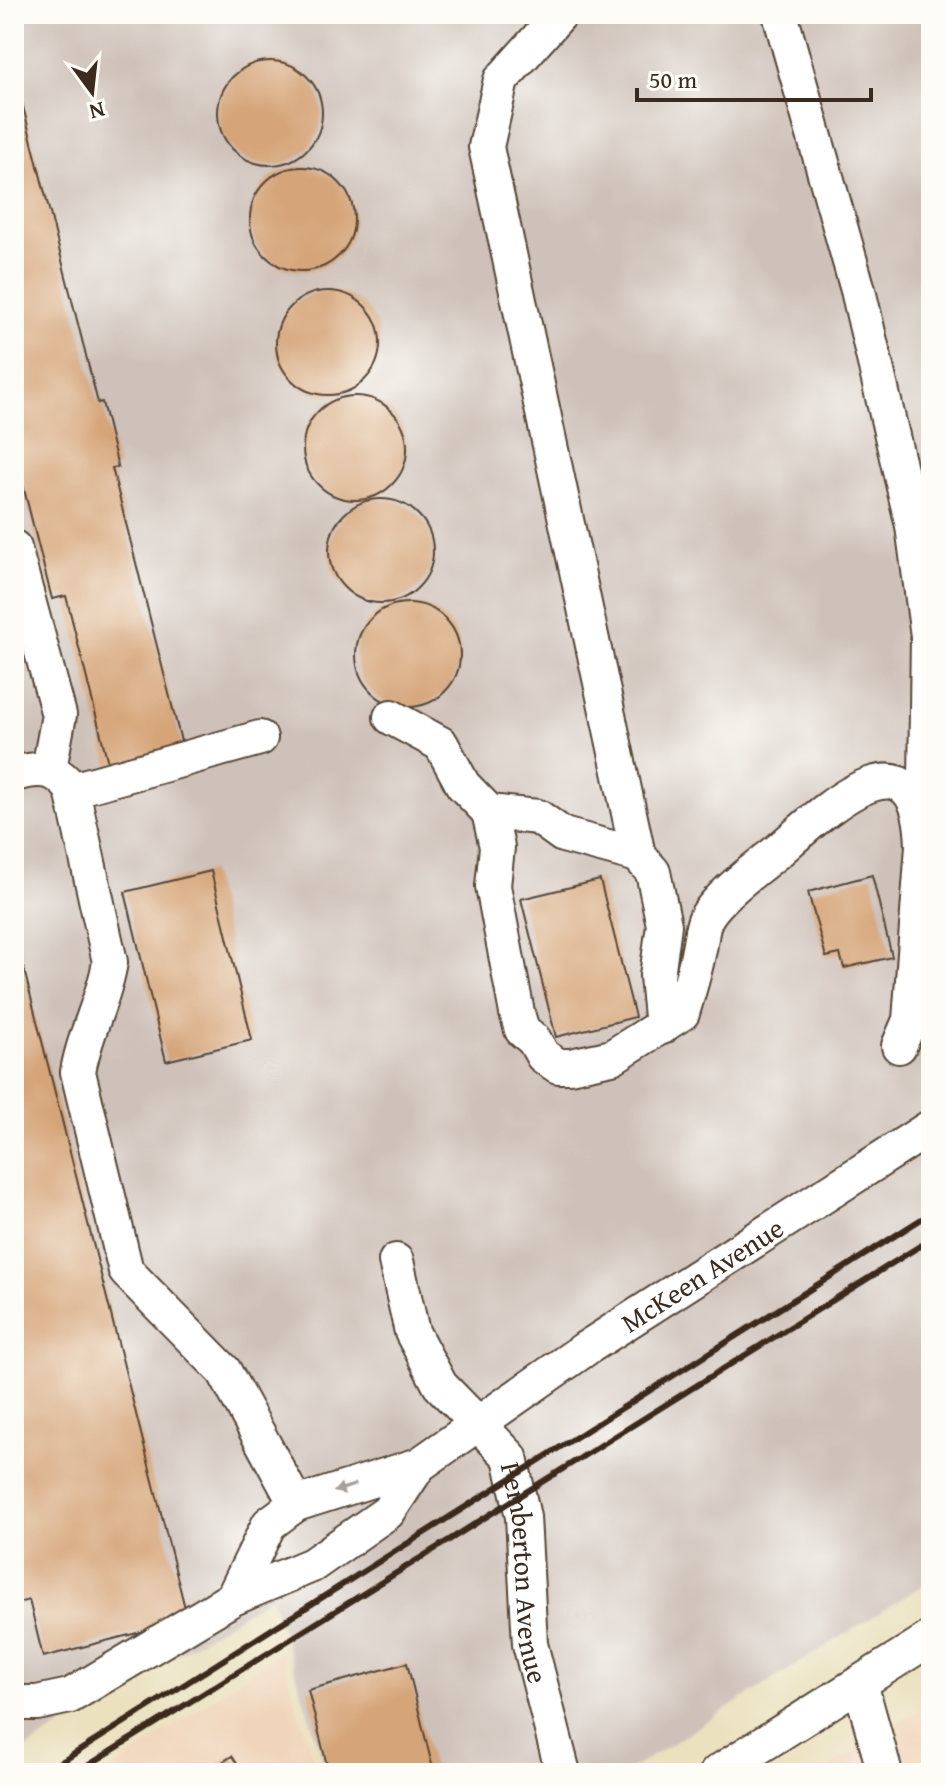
<svg xmlns="http://www.w3.org/2000/svg" width="945" height="1787" font-family="'Gentium Book Plus',serif">
  <rect width="100%" height="100%" fill="#fdfcf7"/>
  <filter id="ink" filterUnits="userSpaceOnUse"><feTurbulence type="fractalNoise" baseFrequency=".0125" numOctaves="2"/><feDisplacementMap in="SourceGraphic" scale="16" xChannelSelector="R" yChannelSelector="G"/><feConvolveMatrix kernelMatrix="1 2 1 2 8 2 1 2 1" color-interpolation-filters="sRGB"/></filter>
  <filter id="wash" filterUnits="userSpaceOnUse"><feTurbulence type="fractalNoise" baseFrequency=".006" numOctaves="4" result="noise"/><feDisplacementMap in="SourceGraphic" scale="32" xChannelSelector="R" yChannelSelector="G"/><feGaussianBlur stdDeviation="1.8" result="paint"/><feColorMatrix in="noise" values="0 0 0 0 0 0 0 0 0 0 0 0 0 0 0 0 0 1.4 0 .05"/><feComposite in="paint" operator="in"/></filter>
  <g filter="url(#wash)">
    <rect width="100%" height="100%" fill="#ebe1bf"/>
    <!-- built -->
    <g fill="#f0d5bc">
      <path d="M281,1651L317,1773H107Z"/>
      <path d="M931,1702V1773H822L827,1769Z"/>
    </g>
    <!-- industrial -->
    <path fill="#cec1b9" d="M14,14H931V1580L625,1773H327L271,1596L14,1756Z"/>
    <g id="blocks">
      <!-- building -->
      <g fill="#d5a478">
        <circle cx="270" cy="113" r="52"/>
        <path d="M14,71L98,403L102,402L118,467L112,468L183,749L109,767L66,596L52,599L14,450Z"/>
        <circle cx="302" cy="219" r="52"/>
        <circle cx="328" cy="343" r="52"/>
        <circle cx="355" cy="448" r="52"/>
        <circle cx="381" cy="551" r="52"/>
        <circle cx="408" cy="655" r="52"/>
        <path d="M211,871L252,1040L166,1061L125,892Z"/>
        <path d="M872,875L892,957L844,968L840,954L826,957L808,892Z"/>
        <path d="M600,880L635,1017L556,1037L521,899Z"/>
        <path d="M14,930L188,1620L43,1657L29,1600L14,1604Z"/>
        <path d="M407,1663L434,1773H329L308,1690Z"/>
        <path d="M232,1756L243,1773H206Z"/>
      </g>
    </g>
  </g>
  <g filter="url(#ink)">
    <use href="#blocks" fill-opacity="0" stroke="#554536" stroke-width="2"/>
    <g fill="none" stroke-linecap="round" stroke-linejoin="round">
      <!-- minor casing -->
      <g stroke="#554536" stroke-width="38">
        <g id="minor">
          <path d="M560,14L501,80L486,147L638,855"/>
          <path d="M780,14L858,290L913,526L928,636L926,782L914,799"/>
          <path d="M14,548L59,715L49,769"/>
          <path d="M391,717L441,744L463,785L489,812L538,817L563,835L638,855L653,872L664,925L657,976L662,1027"/>
          <path d="M14,774C40,767 57,767 72,790L110,962C104,1000 84,1034 78,1072L126,1271L224,1371L296,1504"/>
          <path d="M72,790L260,738"/>
          <path d="M489,812L497,847L493,886L517,1013L522,1030L534,1040L543,1056L558,1066H570L612,1057L682,1013C688,993 694,974 698,954C701,943 701,928 706,918C718,896 758,867 778,851C823,812 919,719 923,846L910,1020L899,1046"/>
          <path id="s1" d="M396,1261L412,1332L440,1385L510,1457L523,1517L530,1644L563,1773"/>
          <path id="s2" d="M233,1598L269,1524L296,1504L419,1465L585,1349L931,1127"/>
          <path d="M860,1683L885,1773"/>
          <path d="M14,1703H37L70,1696L233,1598L312,1565L388,1512L419,1465"/>
          <path d="M717,1773L931,1638"/>
        </g>
      </g>
      <!-- minor -->
      <use href="#minor" stroke="#fff" stroke-width="34"/>
      <!-- rail -->
      <g stroke="#3b2a1e" stroke-width="6">
        <path d="M44,1773L931,1213"/>
        <path d="M76,1773L931,1239"/>
      </g>
    </g>
    <!-- one-way arrows -->
    <defs><path id="oneway-solid" d="M-6-.8H1V-3.2L6.5 0L1 3.2V.8H-6Z" transform="scale(2)"/></defs>
    <use fill="#a79f9a" href="#oneway-solid" transform="translate(345 1488) rotate(162)"/>
  </g>
  <g text-anchor="middle" dominant-baseline="central" stroke-width="8" stroke-linejoin="round" paint-order="stroke">
    <!-- street labels -->
    <g font-size="28" fill="#3b2a1e" stroke="#fdfcf7">
      <text stroke="none"><textPath href="#s2" startOffset="586">McKeen Avenue</textPath></text>
      <text stroke="none"><textPath href="#s1" startOffset="350">Pemberton Avenue</textPath></text>
    </g>
  </g>
  <!-- margin -->
  <rect width="945" height="1787" fill="none" stroke="#fdfcf7" stroke-width="48"/>
  <!-- north arrow -->
  <g transform="translate(92 92) rotate(165)" stroke="#fdfcf7" stroke-width="6" paint-order="stroke">
  <path d="M0-6L14 30L0 20L-14 30Z" fill="#3b2a1e"/>
  <text y="-12" font-size="22" font-weight="bold" text-anchor="middle" fill="#3b2a1e">N</text>
  </g>
  <!-- scale -->
  <path d="M637 88v12h234v-12" fill="none" stroke="#3b2a1e" stroke-width="4"/>
  <text x="649" y="88" font-size="24" fill="#3b2a1e" stroke="#fdfcf7" stroke-width="6" paint-order="stroke">50 m</text>
</svg>
